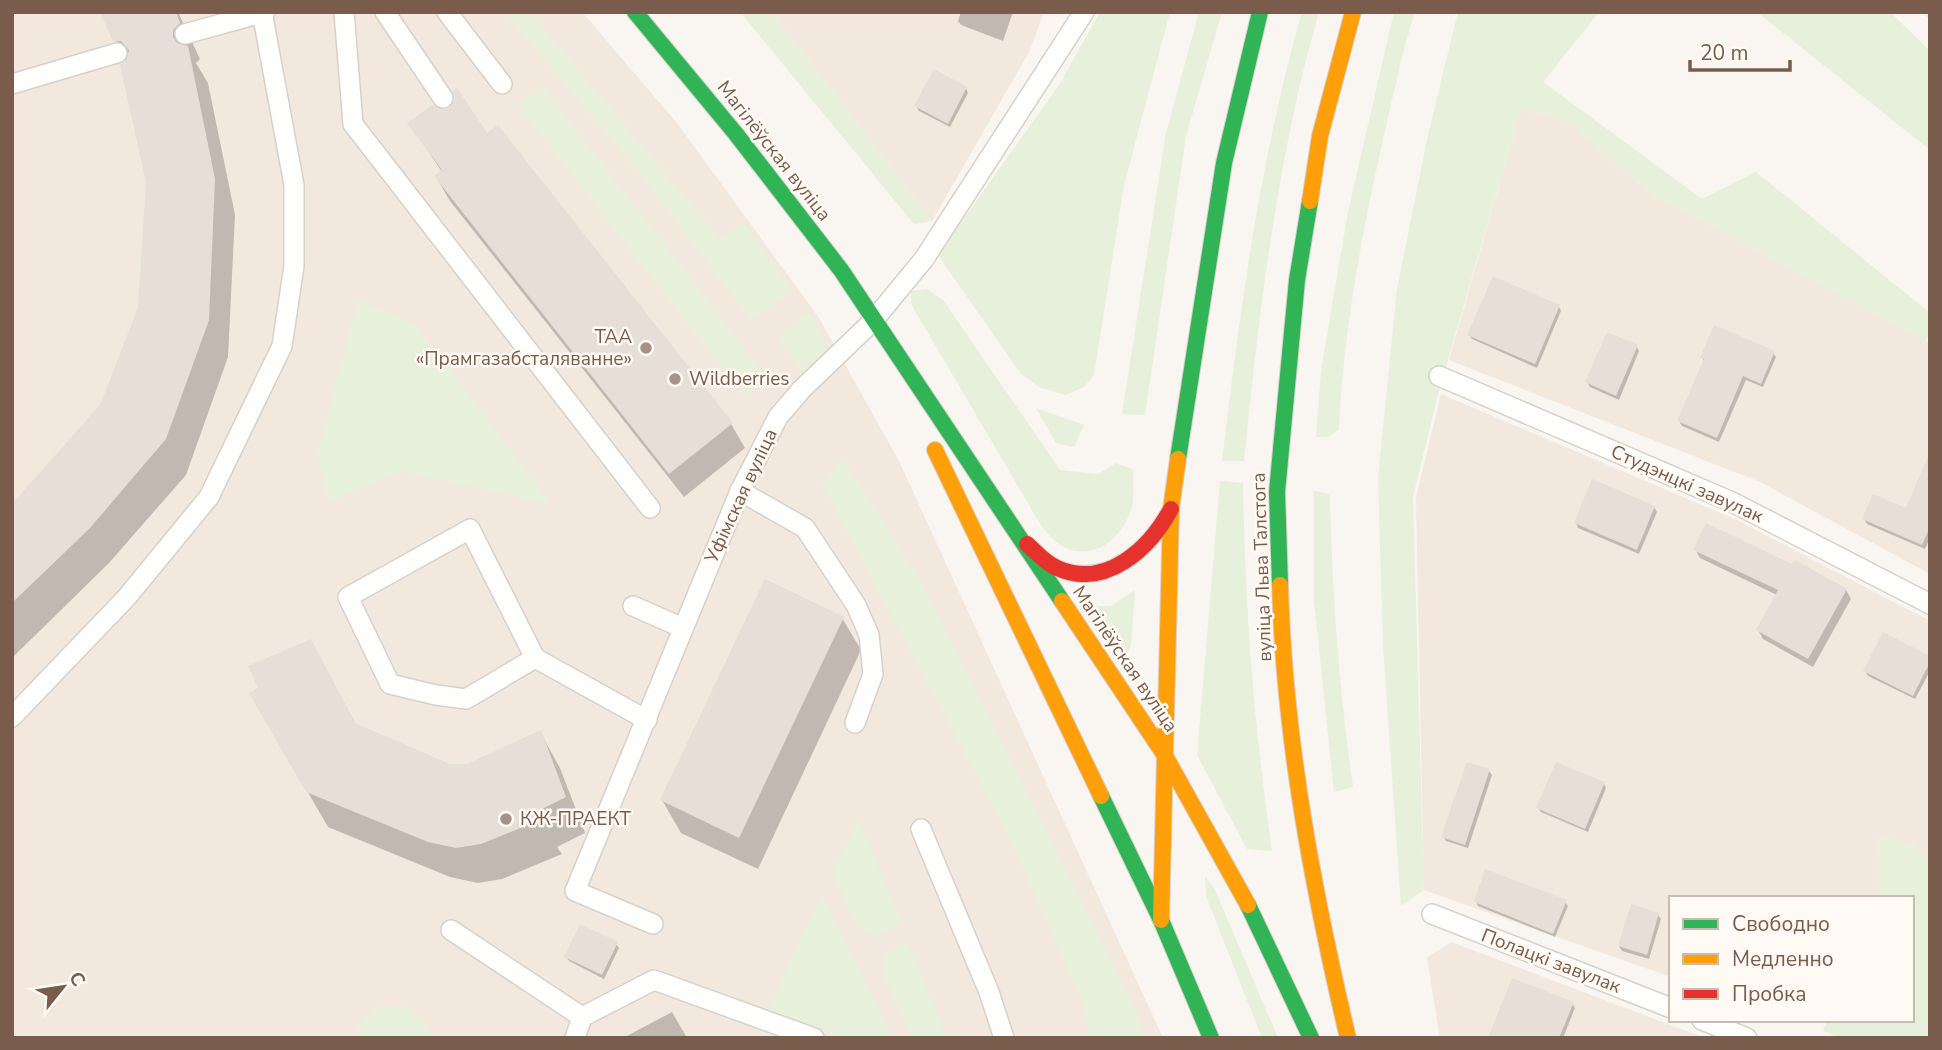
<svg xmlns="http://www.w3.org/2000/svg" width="1942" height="1050" font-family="'Nunito Sans',sans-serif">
  <rect width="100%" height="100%" fill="#f9f5f0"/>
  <!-- residential -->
  <g fill="#f2e8de">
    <path d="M12,12H582L677,123L819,318L899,461L1163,1038H12Z"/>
    <path d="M771,12H1044L1029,52L932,221Z"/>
    <path d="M1521,109L1567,121L1652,194L1930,343V574L1760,482L1449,360Z"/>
    <path d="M1441,394L1737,520L1930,621V863L1912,844L1881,877L1879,898H1671V977L1424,890L1416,498Z"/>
    <path d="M1451,942L1705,1038H1440L1427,958Z"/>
  </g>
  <!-- green -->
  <g fill="#e7f0db">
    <path d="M504,12H530L720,239L743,221L793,291L751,320L638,171Z"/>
    <path d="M740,12H771L932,221L914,224Z"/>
    <path d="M1100,12H1170L1124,185L1094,375L1084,387L1065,395L1039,387L1021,374L938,255L1059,85Z"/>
    <path d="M1199,12H1222L1186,136L1145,415L1122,414L1166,133Z"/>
    <path d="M1302,12H1319C1277,158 1259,311 1244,461H1222C1240,310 1260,158 1302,12Z"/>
    <path d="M1394,12H1415C1400,58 1391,106 1380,153C1360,243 1343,336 1339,429L1329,437H1316L1321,371L1348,212Z"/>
    <path d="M1458,12H1599L1543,82L1702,199L1756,172L1930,313V331L1925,341L1652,194L1567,121L1521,109L1438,394L1413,497L1424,890L1401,906L1383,646L1378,478L1397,289L1428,135Z"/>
    <path d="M1757,12H1890L1930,51V150Z"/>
    <path d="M543,87L767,378L744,397L519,106Z"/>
    <path d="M927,289L943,300L1060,470L1098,474L1116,463L1133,469C1133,480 1134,492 1133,502C1127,531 1103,558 1071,550C1057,546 1047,533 1039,522L911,304V291Z"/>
    <path d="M358,300L414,324L552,505L401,471L328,502L318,452Z"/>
    <path d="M808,311L829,350L804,374L777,338Z"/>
    <path d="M1036,408L1084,425L1074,447L1056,443Z"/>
    <path d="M843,459L921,582L1129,996L1146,1038H1089L1085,1006L1007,833L822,484Z"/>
    <path d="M1220,481L1243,483C1245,607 1254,728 1272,851L1247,849L1197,755Z"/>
    <path d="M1314,491L1330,494C1332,593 1339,689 1353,787L1334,792L1314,600Z"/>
    <path d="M1135,590L1131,645L1123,662L1088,606H1111Z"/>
    <path d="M859,819L901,922L875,938L857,926L832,873Z"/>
    <path d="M1878,836L1912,844L1930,863V1038H1838L1823,1030L1828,1020H1912V898H1879Z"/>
    <path d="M1205,876L1215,890L1278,1038H1262L1206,896Z"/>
    <path d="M822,894L893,1038H850L767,1011Z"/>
    <path d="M907,941L947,1038H913L884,977L883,955Z"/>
    <path d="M379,1007H409L431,1029V1038H357V1029Z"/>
  </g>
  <!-- shadow -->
  <g fill="#0003">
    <path d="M102,12H178L200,59L196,63L208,83L235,215L228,357L186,475L109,563L12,658V506L102,406L139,308L148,182L126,61Z"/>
    <path d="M961,12H1013L1003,41L961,25L958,21Z"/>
    <path d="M966,88L968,93L950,127L919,111L916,106Z"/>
    <path d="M410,124L731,424L745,448L684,497L450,201L436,177L442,172Z"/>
    <path d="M1559,307L1561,311L1537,368L1472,339L1469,335Z"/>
    <path d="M1637,347L1639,351L1619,400L1590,387L1587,382Z"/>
    <path d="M1773,353L1776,357L1763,387L1746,380L1719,442L1682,426L1679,421L1705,363L1702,357Z"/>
    <path d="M1930,457V538L1925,549L1867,524L1864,519L1907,510Z"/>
    <path d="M1654,507L1657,512L1639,554L1578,528L1576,523Z"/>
    <path d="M1695,549L1846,590L1851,599L1813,667L1763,639L1758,630L1777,595L1700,558Z"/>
    <path d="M842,618L861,650L758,869L681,833L662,800Z"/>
    <path d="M311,641L356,725L450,766L468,765L540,732L560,768L585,833L557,847L562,854L502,879L478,883L450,877L328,827L251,694Z"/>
    <path d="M1930,658V671L1915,699L1868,676L1865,671Z"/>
    <path d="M1489,771L1492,775L1468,848L1446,841L1443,837Z"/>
    <path d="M1604,784L1606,788L1588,832L1541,812L1538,808Z"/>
    <path d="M1476,902H1565L1568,906L1555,937L1478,906Z"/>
    <path d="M1658,915L1661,919L1649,959L1622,951L1619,946Z"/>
    <path d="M616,944L619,948L604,979L569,961L566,957Z"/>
    <path d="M1572,1003L1575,1008L1563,1038H1490Z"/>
    <path d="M672,1012L687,1038H623Z"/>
  </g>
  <!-- building -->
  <g fill="#e6ded7">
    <path d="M100,12H176L180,23L173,30V37L177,43L188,46L215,179L209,320L166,439L90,528L12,603V504L100,405L138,308L146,182L120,65L126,61L129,50L121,41L113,42Z"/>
    <path d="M934,69L967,87L948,124L914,106Z"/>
    <path d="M457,88L487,133L498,125L733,423L669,474L434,176L442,170L407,123L433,105L443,110L450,108L455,98L453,91Z"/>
    <path d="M1493,276L1560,305L1535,364L1467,335Z"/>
    <path d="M1714,325L1775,351L1761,384L1743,376L1717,438L1677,421L1704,359L1700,358Z"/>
    <path d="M1607,332L1638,345L1616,396L1585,382Z"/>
    <path d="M1930,452V527L1922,545L1862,519L1873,494L1906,508Z"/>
    <path d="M1592,479L1655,506L1637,550L1574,523Z"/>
    <path d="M1706,523L1792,564L1795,560L1847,589L1808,659L1756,630L1778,590L1693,550Z"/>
    <path d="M765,579L844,617L739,838L660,800Z"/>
    <path d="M1883,632L1930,656V662L1913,696L1863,671Z"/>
    <path d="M311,639L355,723L450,764H467L541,730L566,797L538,811L543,819L481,844L456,848L428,842L306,792L249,693L258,688L248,666Z"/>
    <path d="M1467,762L1490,769L1465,845L1441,837Z"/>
    <path d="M1556,762L1605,782L1585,829L1536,808Z"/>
    <path d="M1485,869L1567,900L1553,934L1474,902Z"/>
    <path d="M1631,904L1659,913L1647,955L1618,946Z"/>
    <path d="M580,924L618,942L602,975L564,957Z"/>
    <path d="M1512,978L1574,1002L1559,1038H1488Z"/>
  </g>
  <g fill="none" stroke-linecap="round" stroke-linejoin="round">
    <!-- lane casing -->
    <g stroke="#d7d1cb" stroke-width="22">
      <g id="lane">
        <path d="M344,12L353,124L650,508"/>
        <path d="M385,12L443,98"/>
        <path d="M447,12L502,84"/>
        <path d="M185,34L265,12"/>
        <path d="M12,84L117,53"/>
        <path d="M1439,376L1732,502L1930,604"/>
        <path d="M740,491L805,528L856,605L869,635L873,674L855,723"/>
        <path d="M633,606L683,628"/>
        <path d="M535,658L466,699L436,695L390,684L348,597L470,529L535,658L647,720"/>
        <path d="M12,717L127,597L209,497L282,346L294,266V185L262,12"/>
        <path d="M921,829L989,992L1004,1038"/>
        <path d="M1432,914L1671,1008"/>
        <path d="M653,924L575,891L740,491L778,417L802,389L873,321L924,259L1084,12"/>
        <path d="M451,930L582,1017"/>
        <path d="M1702,1020L1747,1038"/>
        <path d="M575,1038L582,1017L654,980L814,1038"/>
      </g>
    </g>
    <!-- fast casing -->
    <g stroke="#dad1cc" stroke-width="18">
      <g id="fast">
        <path d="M635,12L736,134L841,270L1062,601"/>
        <path d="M1178,459L1224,163L1260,12"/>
        <path d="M1280,585L1277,492L1297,280L1310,201"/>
        <path d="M1101,796L1161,920L1211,1038"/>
        <path d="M1248,905L1311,1038"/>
      </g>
    </g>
    <!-- slow casing -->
    <g stroke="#dad1cc" stroke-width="18">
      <g id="slow">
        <path d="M1310,201L1320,136L1353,12"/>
        <path d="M935,450L1101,796"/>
        <path d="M1280,585C1284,737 1313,890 1348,1038"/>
        <path d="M1062,601L1164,754L1248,905"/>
        <path d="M1161,920L1171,509L1178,459"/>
      </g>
    </g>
    <!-- jam casing -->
    <g stroke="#dad1cc" stroke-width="18">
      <path id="jam" d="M1027,544C1036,552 1045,563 1057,568C1106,590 1150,548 1171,509"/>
    </g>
    <!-- lane -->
    <use href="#lane" stroke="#fefefd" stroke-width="19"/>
    <!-- fast -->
    <use href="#fast" stroke="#30b455" stroke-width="16"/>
    <!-- slow -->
    <use href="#slow" stroke="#ff9f0a" stroke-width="16"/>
    <!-- jam -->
    <use href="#jam" stroke="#e5322d" stroke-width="16"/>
    <!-- rail casing -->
    <g stroke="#e6e3e7" stroke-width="8">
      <path id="rail" d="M1928,12L1930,14"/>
    </g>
    <!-- rail -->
    <use href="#rail" stroke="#fffaf3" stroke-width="5" stroke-dasharray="16" stroke-linecap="butt"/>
  </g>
  <!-- markers -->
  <g fill="#a69286" stroke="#fffaf3" stroke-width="2.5">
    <circle cx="646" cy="348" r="7"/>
    <circle cx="675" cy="379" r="7"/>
    <circle cx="506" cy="819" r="7"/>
  </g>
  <g text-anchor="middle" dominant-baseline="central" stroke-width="5" stroke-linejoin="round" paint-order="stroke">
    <!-- street labels -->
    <g font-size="19" fill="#7a5c4d" stroke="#fffaf3">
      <text transform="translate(774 151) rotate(52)">Магілёўская вуліца</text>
      <text transform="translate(1687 484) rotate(24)">Студэнцкі завулак</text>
      <text transform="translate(741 496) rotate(-65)">Уфімская вуліца</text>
      <text transform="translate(1262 567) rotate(-92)">вуліца Льва Талстога</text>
      <text transform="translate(1125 659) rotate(56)">Магілёўская вуліца</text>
      <text transform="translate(1551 961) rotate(21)">Полацкі завулак</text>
    </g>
    <!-- poi labels -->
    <g font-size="19" fill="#7a5c4d" stroke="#fffaf3" text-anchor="start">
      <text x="632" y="337" text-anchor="end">ТАА<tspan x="632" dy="22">«Прамгазабсталяванне»</tspan></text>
      <text x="689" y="379">Wildberries</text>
      <text x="520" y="819">КЖ-ПРАЕКТ</text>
    </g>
  </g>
  <!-- border -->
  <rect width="1942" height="1050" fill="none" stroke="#7a5c4d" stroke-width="28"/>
  <!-- legend -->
  <rect x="1669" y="896" width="245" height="126" fill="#fffaf3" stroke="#cabbb1" stroke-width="2"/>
  <rect x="1683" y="919" width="35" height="10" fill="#30b455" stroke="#cabbb1" stroke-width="2"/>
  <text x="1732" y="931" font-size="21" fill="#7a5c4d">Свободно</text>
  <rect x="1683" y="954" width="35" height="10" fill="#ff9f0a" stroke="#cabbb1" stroke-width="2"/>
  <text x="1732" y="966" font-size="21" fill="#7a5c4d">Медленно</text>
  <rect x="1683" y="989" width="35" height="10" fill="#e5322d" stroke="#cabbb1" stroke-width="2"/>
  <text x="1732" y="1001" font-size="21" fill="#7a5c4d">Пробка</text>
  <!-- north arrow -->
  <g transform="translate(63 987) rotate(60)" stroke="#fffaf3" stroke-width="5" paint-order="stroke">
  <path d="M0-5L12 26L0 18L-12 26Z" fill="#7a5c4d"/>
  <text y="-10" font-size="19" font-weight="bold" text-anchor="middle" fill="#7a5c4d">С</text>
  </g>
  <!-- scale -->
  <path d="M1690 60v10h100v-10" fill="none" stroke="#7a5c4d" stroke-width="3.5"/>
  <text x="1700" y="60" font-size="21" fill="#7a5c4d" stroke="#fffaf3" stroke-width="5" paint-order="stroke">20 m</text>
</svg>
